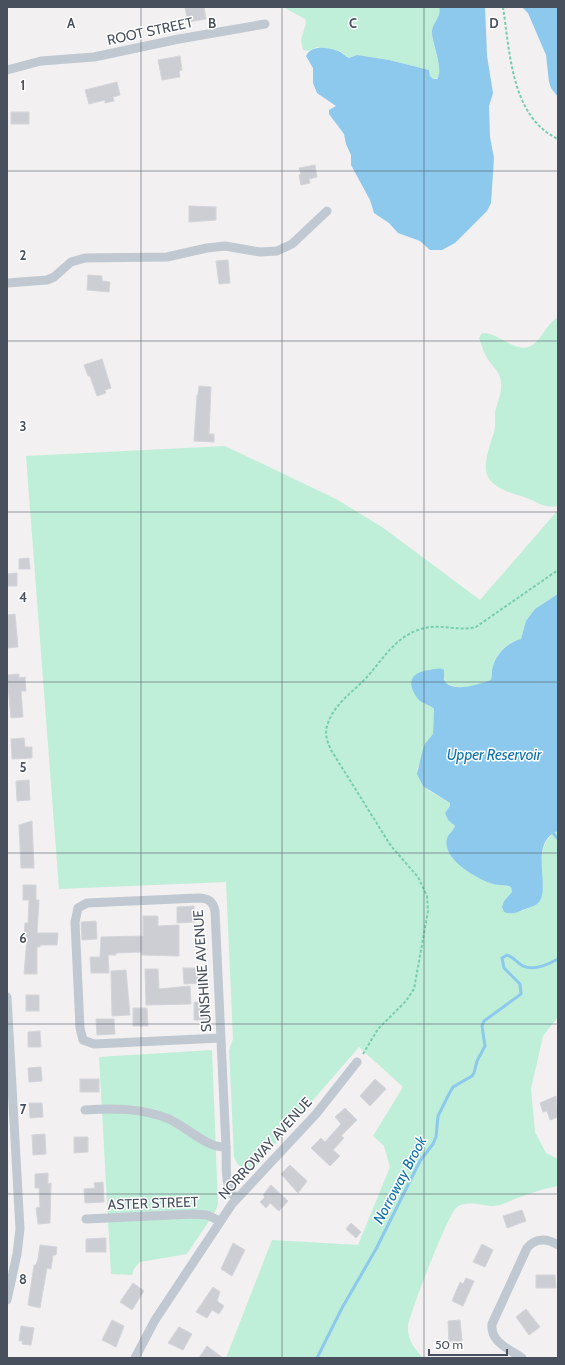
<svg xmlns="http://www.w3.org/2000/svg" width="565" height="1365" font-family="Cabin,sans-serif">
  <rect width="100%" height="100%" fill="#f2f0f0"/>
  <!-- green -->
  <g fill="#bfefd9">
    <path d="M283,7H439C442,18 431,23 432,34C433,48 441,63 439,77L433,80L430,76L429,70L389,60L357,55L349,58L340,51L317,47L308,51L303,50L301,40L306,23L305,19Z"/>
    <path d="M558,317V506C543,509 535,500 521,496C480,484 481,472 493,435C496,428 495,421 495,414C496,404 502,395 501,384C501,373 495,369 489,361C484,354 482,346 479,338L482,333C500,332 518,358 535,343C543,336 547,324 558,317Z"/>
    <path d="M225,446L336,499L382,527L480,600L558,510V598L526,623L521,639C506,642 495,655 492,670C492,673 492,676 492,680C477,686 460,691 445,683L444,676L414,691C419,702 426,702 434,709L433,734L423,751L422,758L417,769L428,790L450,803V806L445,813L448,820L455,826L449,834L447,849L453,859L470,872L490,883L511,887L512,892L504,901L523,911L543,889C541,871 537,839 558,831V1017L543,1036L531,1089L535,1132L546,1153L558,1159V1186C545,1188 532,1193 520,1197C510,1200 505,1205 494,1206C483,1206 465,1199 456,1208C447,1217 410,1312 408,1326C407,1340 415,1349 423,1358H226L272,1240L358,1245L390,1167L384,1146L373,1136L403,1087L359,1047L256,1166C247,1171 237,1168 234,1157L229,1050L233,1039L226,882L59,889L26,456Z"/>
    <path d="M212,1050L218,1204L215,1212L187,1254L140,1262L134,1269L132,1275L111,1274L99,1057Z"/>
  </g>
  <!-- water -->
  <g fill="#8cc9ec">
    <path d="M439,7H485L487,56L493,93L489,106L490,137L494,158L491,203L487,211L455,243L442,250H430L420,241L398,233L389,223L374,213L370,200L351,165V155L346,144L344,134L329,114V110L336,106L317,93L313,83V68L306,56C312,44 328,48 338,51C342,52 345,56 349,58L357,55L389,60L429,70L430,76L433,79H437C444,72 433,45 432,34C431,23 442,18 439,7Z"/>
    <path d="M522,7H558V97L551,88L549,82L546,55L528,13Z"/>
    <path d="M558,594V831C528,842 551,887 539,902C536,906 530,907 525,909C518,912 512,915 504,912L502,907L504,901L512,892L511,887C505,884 497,886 490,883C475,877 442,859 447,839C448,834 453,831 455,826L448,820L445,813L450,806V803L423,786L417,774L424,745L433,734L434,709C429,704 422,704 418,699C406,684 410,672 429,670C435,669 440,667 444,670V680C451,694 480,684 491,680C492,676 492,674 492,670C495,655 506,643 521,639L526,621L535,609Z"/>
  </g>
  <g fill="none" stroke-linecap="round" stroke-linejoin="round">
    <!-- stream -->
    <g stroke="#8cc9ec" stroke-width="3">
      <path d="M553,833L558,839"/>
      <path d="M317,1358L342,1308L376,1249L420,1161L433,1144L436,1137L438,1116L449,1094L453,1087L472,1076L474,1073L477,1061L485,1046L482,1026L484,1021L521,994L520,984L504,968L502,958L507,955C514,957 517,963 523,966C533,971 549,964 558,959"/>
    </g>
  </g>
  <!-- building -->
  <g fill="#cdced4" stroke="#d4d5db">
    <path d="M204,7L206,19L188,22L185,8Z"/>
    <path d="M180,56L182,70L179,71L180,77L162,80L158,60Z"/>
    <path d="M117,82L120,95L113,97L114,101L105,103V100L89,104L85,90Z"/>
    <rect x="11" y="112" width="18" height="12"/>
    <path d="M315,165L317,177L309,179L310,183L301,185L299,175L301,174L299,168Z"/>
    <path d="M189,206L216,207V220L189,222Z"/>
    <path d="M228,260L230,283L219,284L216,261Z"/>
    <path d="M88,275L102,276V281L110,282L109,292L87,290Z"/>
    <path d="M102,359L111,388L105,390L106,393L97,396L90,376H88L84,365Z"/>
    <path d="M199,386L211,387L209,434H214V442L194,441L197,395H198Z"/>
    <path d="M29,558L30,569H19V559Z"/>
    <path d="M17,573V586H7V574Z"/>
    <path d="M15,614L18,647L7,648V615Z"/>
    <path d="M19,674V678L25,677L26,691H21L23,717L11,718L7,675Z"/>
    <path d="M24,738L25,747H32V758L12,759L11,739Z"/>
    <path d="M29,780L30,800L17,801L16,781Z"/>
    <path d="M32,821L34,868H21L19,825Z"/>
    <path d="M23,885H36V900H39L37,933H58L57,945H40V947H37V974H24L27,938H24L25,923H28L29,900H23Z"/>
    <path d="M194,906L195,922L177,923V907Z"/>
    <path d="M143,916H158V926L179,925V956L142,955L141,952L116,953V955H108L109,973H91L90,957H100L101,937L143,936Z"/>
    <path d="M96,921L97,939L82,940L81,922Z"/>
    <path d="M183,968H200V983L184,984Z"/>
    <path d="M145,969H158L159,989L190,986L191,1004L146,1005Z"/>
    <path d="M126,970L130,1015L112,1016L111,971Z"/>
    <rect x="26" y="995" width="13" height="16"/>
    <path d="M194,1002H209L210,1020H194Z"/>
    <path d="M133,1008H147L148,1026H133Z"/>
    <path d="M96,1019H114L115,1034L97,1035Z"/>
    <path d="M40,1031L41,1047H28V1032Z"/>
    <path d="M41,1067L42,1081L29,1082L28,1068Z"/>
    <rect x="80" y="1079" width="19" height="13"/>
    <path d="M375,1079L386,1089L370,1106L360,1096Z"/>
    <path d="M556,1096L558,1117L550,1120L547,1111L543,1112L540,1103Z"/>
    <path d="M29,1103H42L43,1117L30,1118Z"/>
    <path d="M345,1108L357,1120L341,1136L344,1138L333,1150L340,1156L330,1166L311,1148L321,1138L325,1142L341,1124L335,1117Z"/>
    <path d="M45,1134L46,1154L33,1155L32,1135Z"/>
    <path d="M74,1137H88V1152L74,1153Z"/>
    <path d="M290,1165L307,1181L298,1193L281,1174Z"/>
    <path d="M48,1173V1184L51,1183L50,1223L38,1224L36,1208L40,1207L39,1188H35V1174Z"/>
    <path d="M103,1182L104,1202L85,1203L84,1189L95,1188L94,1183Z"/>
    <path d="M271,1185L288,1201L279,1211L270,1203L266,1208L260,1202L265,1197L263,1195Z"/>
    <path d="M522,1210L526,1221L507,1228L503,1216Z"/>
    <path d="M351,1223L361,1232L356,1238L346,1229Z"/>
    <path d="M106,1238V1252H86V1239Z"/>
    <path d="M233,1243L245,1250L232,1276L221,1269Z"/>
    <path d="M482,1244L493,1250L485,1267L473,1262Z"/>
    <path d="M40,1245L57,1247L56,1255H53L51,1269L47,1268L40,1308L28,1305L34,1265H36L38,1259Z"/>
    <path d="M536,1275H555L556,1288H536Z"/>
    <path d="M466,1278L474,1281L463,1306L452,1301L460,1282L463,1284Z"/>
    <path d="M133,1283L144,1291L132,1310L120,1302Z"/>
    <path d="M213,1287L220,1292L217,1301L224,1306L219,1314L212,1310L207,1318L196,1312Z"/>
    <path d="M526,1309L540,1327L529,1335L516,1317Z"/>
    <path d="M112,1320L124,1326L116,1347L102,1340Z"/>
    <path d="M460,1320L462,1341L449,1342L448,1321Z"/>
    <path d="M21,1326L34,1328L31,1345L22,1344L23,1341H19Z"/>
    <path d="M179,1327L192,1334L183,1350L168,1343Z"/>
    <path d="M207,1346L223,1358H199Z"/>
  </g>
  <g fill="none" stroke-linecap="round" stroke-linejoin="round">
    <!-- path -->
    <g stroke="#77cdb0" stroke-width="2" stroke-dasharray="3 2" stroke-linecap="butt">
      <path d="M503,7C510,52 511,117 558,139"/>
      <path d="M363,1054L378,1029L406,1001L414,989L428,911L427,896L418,877L391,846L331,750C327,741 324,733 328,723C335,703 353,692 367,677C383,659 395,638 418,630C439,622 456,632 476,627L558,570"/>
    </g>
    <!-- street -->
    <g stroke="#c0c8d1" stroke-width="9">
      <path d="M7,70L41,61L94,57L179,39L265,24"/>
      <path d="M7,283L47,280L54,277L71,262L85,258L167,257L207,248L225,246L260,252L277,251L292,244L327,211"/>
      <path d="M7,997L20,1229L17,1254L7,1300"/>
      <path d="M221,1038L94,1044L83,1040L80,1028L75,922L78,908L87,903L198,898C208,898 213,901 215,911L226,1147C227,1163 223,1187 236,1198"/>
      <path d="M85,1110C114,1108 142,1108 169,1119C187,1127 206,1148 226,1147"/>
      <path d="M86,1219L194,1214L207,1215L220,1221"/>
      <path d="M135,1358L155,1320L232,1204L316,1114L357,1062"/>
      <path d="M522,1358C509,1349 490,1342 492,1324L527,1248C535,1238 547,1238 558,1245"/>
    </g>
  </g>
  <!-- grid -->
  <path fill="none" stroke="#48505d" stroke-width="1" stroke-opacity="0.55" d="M141,7V1358M282,7V1358M424,7V1358M7,171H558M7,341H558M7,512H558M7,682H558M7,853H558M7,1024H558M7,1194H558"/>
  <g text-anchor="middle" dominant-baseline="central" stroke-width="3" stroke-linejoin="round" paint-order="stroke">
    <!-- street labels -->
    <g font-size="14" fill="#48505d" stroke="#fff">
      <text transform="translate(150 31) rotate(-12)">ROOT STREET</text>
      <text transform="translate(202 971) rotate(-94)">SUNSHINE AVENUE</text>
      <text transform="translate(265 1148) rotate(-48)">NORROWAY AVENUE</text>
      <text transform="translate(153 1203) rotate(-2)">ASTER STREET</text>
    </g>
    <!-- water labels -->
    <g font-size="15" font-style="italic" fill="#0d71ab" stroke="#fff">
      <text x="494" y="755">Upper Reservoir</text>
      <text transform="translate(400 1180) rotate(-62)">Norroway Brook</text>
    </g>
  </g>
  <g font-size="13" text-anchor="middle" font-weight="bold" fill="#48505d" stroke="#fff" stroke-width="3" stroke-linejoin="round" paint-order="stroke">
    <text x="71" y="28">A</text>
    <text x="212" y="28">B</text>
    <text x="353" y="28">C</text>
    <text x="494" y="28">D</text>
    <text x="23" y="90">1</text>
    <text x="23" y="260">2</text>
    <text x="23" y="431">3</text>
    <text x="23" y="602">4</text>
    <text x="23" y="772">5</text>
    <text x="23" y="943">6</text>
    <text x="23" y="1114">7</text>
    <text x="23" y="1284">8</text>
  </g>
  <!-- border -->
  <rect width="565" height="1365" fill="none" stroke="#48505d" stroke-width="16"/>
  <!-- scale -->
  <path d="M429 1349v6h78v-6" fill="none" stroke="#48505d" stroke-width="2"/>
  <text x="435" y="1349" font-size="12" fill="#48505d" stroke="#ffffff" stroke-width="3" paint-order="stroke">50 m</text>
</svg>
